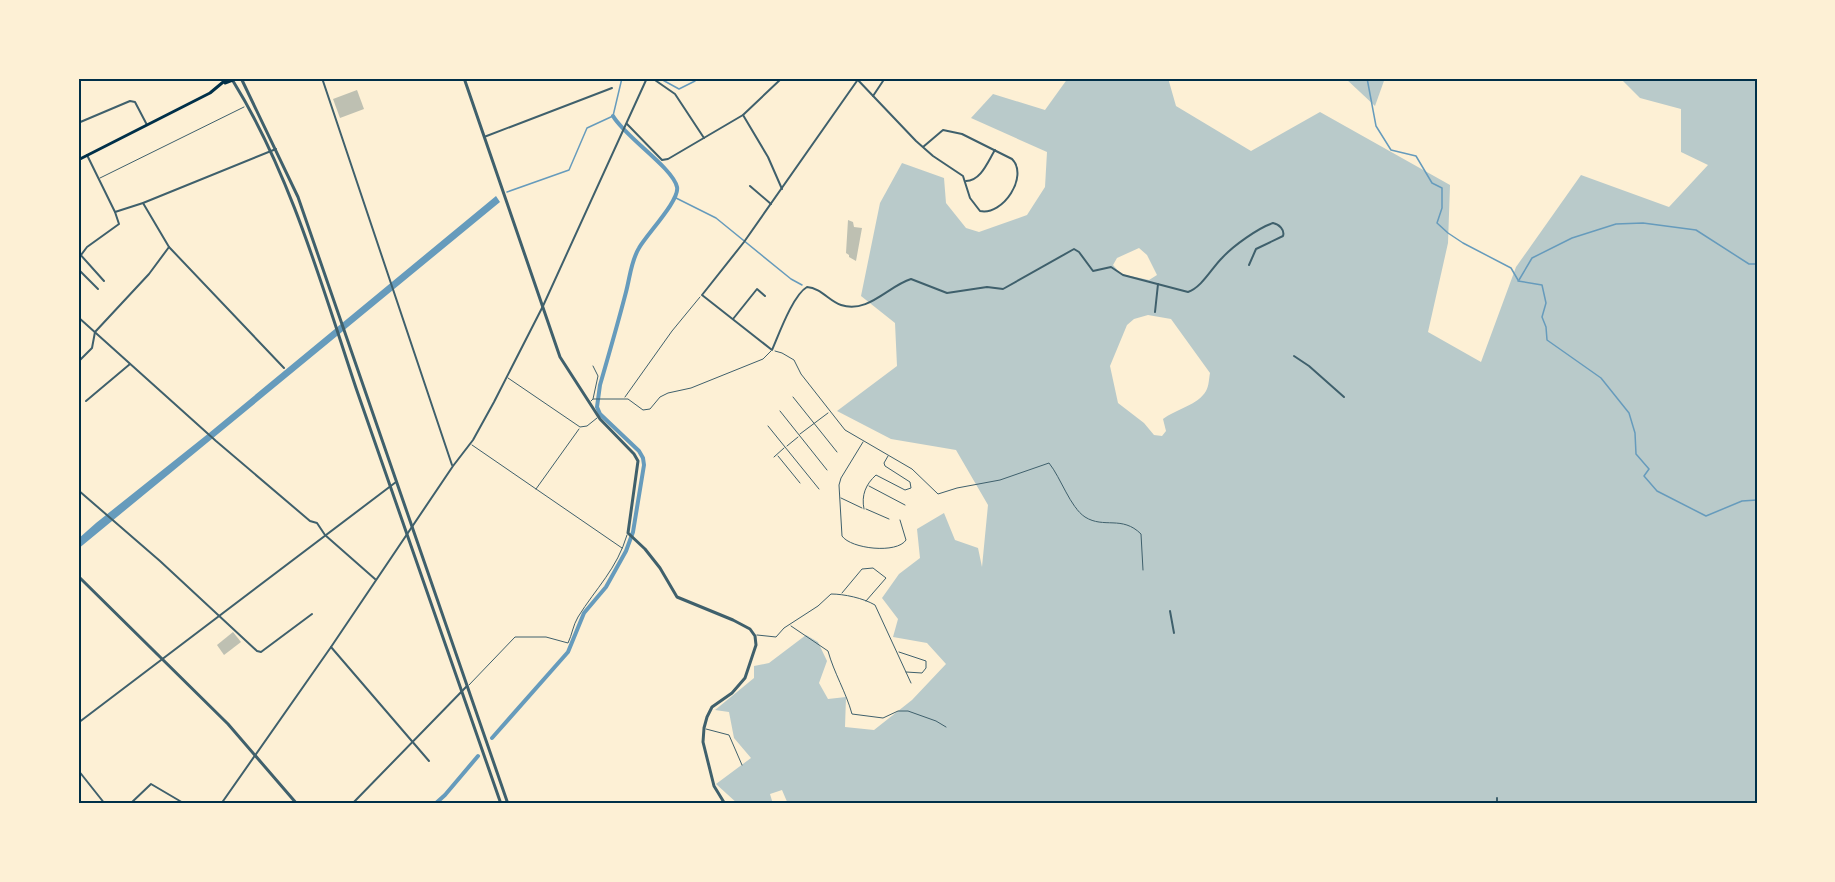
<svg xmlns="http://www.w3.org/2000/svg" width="1835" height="882" font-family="'Golos Text',sans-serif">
  <rect width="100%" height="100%" fill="#fdf0d5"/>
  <!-- green -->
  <g fill="#b9caca" fill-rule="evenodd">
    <path d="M1068,78H1168L1176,106L1251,151L1320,112L1450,185L1448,243L1428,332L1481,362L1516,267L1581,175L1669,207L1708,165L1681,152V109L1640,98L1620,78H1757V804H788L782,790L770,794L773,804H738L716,784L751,758L734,738L729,712L715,710L754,678V666L769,663L806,635L818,642L827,661L819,683L828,699L846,697L845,727L874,730L912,700L946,664L927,643L893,637L898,619L882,598L899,574L920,558L917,529L944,513L955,540L978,548L982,567L988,505L956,450L891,439L837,411L897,366L895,323L861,296L880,203L902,163L944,178L946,203L966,228L979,232L1027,215L1045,187L1047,152L971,118L993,94L1045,110ZM1139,248L1147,255L1157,275L1149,280L1121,274L1113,265L1117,258ZM1148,315L1171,319L1210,373C1209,378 1209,386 1206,391C1198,405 1176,409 1163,419L1166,431L1162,436L1154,435L1144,423L1118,403L1110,366L1127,325L1134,319Z"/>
    <path d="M1345,78H1385L1375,106Z"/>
  </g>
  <!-- water -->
  <path fill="#669bbc" d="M496,196L500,202L78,549V539L96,523L209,433Z"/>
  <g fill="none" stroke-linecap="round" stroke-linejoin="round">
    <!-- stream -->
    <g stroke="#669bbc" stroke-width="1.5">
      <path d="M659,78L679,89L695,81L696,78"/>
      <path d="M1367,78L1376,126L1391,150L1416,156L1432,183L1442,188V208L1437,223L1448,233L1463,243L1511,268L1518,280"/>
      <path d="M507,192L569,170L587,128L613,116L622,78"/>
      <path d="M676,198L716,218L791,279L802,285"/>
      <path d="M1519,280L1532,258L1572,238L1616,224L1643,223L1696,230L1749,264H1757"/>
      <path d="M1518,281L1542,285L1546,303L1542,317L1546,327L1547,340L1601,378L1629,413L1635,433L1636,454L1649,469L1644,476L1657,491L1706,516L1742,501L1757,500"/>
    </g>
    <!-- canal -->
    <g stroke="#669bbc" stroke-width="4">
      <path d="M492,738L568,652L584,613L606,587L626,551L633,532L644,465L643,458L639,451L600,414L597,407L600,385C609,354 618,323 626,292C630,277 631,261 639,248C647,234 680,200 677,187C673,168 625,137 613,116"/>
      <path d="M435,804L445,795L478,756"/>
    </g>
  </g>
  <!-- building -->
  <g fill="#bec0b2">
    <path d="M357,90L364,109L340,118L333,99Z"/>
    <path d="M848,220L853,222L854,227L862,228L856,261L849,257V255L846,253Z"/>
    <path d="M233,632L241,642L224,655L217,645Z"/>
  </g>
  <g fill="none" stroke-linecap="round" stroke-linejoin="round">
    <!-- service -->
    <g stroke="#3f606c" stroke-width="1">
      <path d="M100,178L244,107"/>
      <path d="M775,351L782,353L794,360L801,374L845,430L912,469L938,494L957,488L1000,480L1049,463C1061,478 1070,507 1085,517C1104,529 1122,515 1141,534L1143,570"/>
      <path d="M508,378L580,427L587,426L597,418"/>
      <path d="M625,397L672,331L700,297"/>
      <path d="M793,397L837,452"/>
      <path d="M593,399L598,376L593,366"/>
      <path d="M591,401L593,399H628L643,410L650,409L660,397L668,393L691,388L763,359L771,351"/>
      <path d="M780,411L827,470"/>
      <path d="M768,426L819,489"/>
      <path d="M800,434L828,413"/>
      <path d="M863,442L841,478L839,485L842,536C851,549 897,554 906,540L900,520"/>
      <path d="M472,445L622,548"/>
      <path d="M787,446L798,437"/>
      <path d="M778,456L800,483"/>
      <path d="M774,457L784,448"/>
      <path d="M869,486L905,505"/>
      <path d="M536,489L579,429"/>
      <path d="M841,498L862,508"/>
      <path d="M864,509C861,495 866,484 876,475L905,490L911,488L910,482L885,466L884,463L888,456"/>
      <path d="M866,509L889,519"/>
      <path d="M842,593L862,569L873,568L886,578L866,601"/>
      <path d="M791,626L828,651C834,673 846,692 852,714L883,718L898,711H908L936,721L946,727"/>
      <path d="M757,635L776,637L784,628L818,606L831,594C844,594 863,598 875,605L911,683"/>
      <path d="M899,652L926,661V668L922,673L906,672"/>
      <path d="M469,685L515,637H546L568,643C572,635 573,625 578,617C596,588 617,569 627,535"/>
      <path d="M706,729L729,735L742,765"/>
    </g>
    <!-- minor -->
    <g stroke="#3f606c" stroke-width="2">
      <path d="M322,78L452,465"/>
      <path d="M652,78L675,94L704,138"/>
      <path d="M856,78L916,141L933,156L963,176L970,198L980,211C1003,216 1029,176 1012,159L962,134L943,130L923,147"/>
      <path d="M859,78L744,242L702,295L772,350C779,334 793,295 807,287C821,288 829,301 841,305C868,314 888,286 911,279L947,293L987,287L1003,289L1074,249L1079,252L1093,271L1111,267L1123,275L1188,292C1202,287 1211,269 1222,258C1233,246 1258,228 1273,223C1279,224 1285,230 1283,236L1256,249L1249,265"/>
      <path d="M873,96L885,78"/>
      <path d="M743,115L768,157L782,189"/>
      <path d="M78,123L130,101L135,102L147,125"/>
      <path d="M627,124L662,160L668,159L743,115L782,78"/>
      <path d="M484,137L612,88"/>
      <path d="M966,181C981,181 988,161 995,150"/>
      <path d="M750,186L771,204"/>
      <path d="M143,203L169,247L284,368"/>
      <path d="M115,212L143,203L276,149"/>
      <path d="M78,252L104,281"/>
      <path d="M78,259L87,247L119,224L115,212L87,155"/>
      <path d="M78,269L98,289"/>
      <path d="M1155,312L1158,284"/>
      <path d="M78,317L216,441L310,521L317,523L325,535L375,579"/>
      <path d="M733,319L757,289L765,296"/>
      <path d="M1294,356L1309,366L1344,397"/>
      <path d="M78,362L92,348L95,332L149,274L169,247"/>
      <path d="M86,401L130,364"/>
      <path d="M78,490L160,561L257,651L261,652L265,649L312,614"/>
      <path d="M1170,611L1174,633"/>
      <path d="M331,647L429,761"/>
      <path d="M78,723L396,482"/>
      <path d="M78,770L105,804"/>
      <path d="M130,804L151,784L185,804"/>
      <path d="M221,804L331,647L453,466L473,440L494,402L543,306L647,78"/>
      <path d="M352,804L467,686"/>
      <path d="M1497,804V798"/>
    </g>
    <!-- tertiary -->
    <g stroke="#3f606c" stroke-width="3">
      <path d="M241,78L298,197L508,804"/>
      <path d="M464,78L560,357L600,419L634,454L638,461L628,533L645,549L660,568L677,597L733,620L750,629L755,636L756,645L745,678L732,693L712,707L707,717L704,728L703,742L714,786L725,804"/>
      <path d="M233,81C290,173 322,286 356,388C404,527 453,665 501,804"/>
      <path d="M78,576L228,724L297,804"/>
    </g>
    <!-- secondary -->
    <g stroke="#003049" stroke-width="3">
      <path d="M225,83L238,78"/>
      <path d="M78,160L210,93L228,78"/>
    </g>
  </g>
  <!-- border -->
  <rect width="1835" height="882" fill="none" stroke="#fdf0d5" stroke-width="159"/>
  <rect x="80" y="80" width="1676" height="722" fill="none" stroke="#003049" stroke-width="2"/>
</svg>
